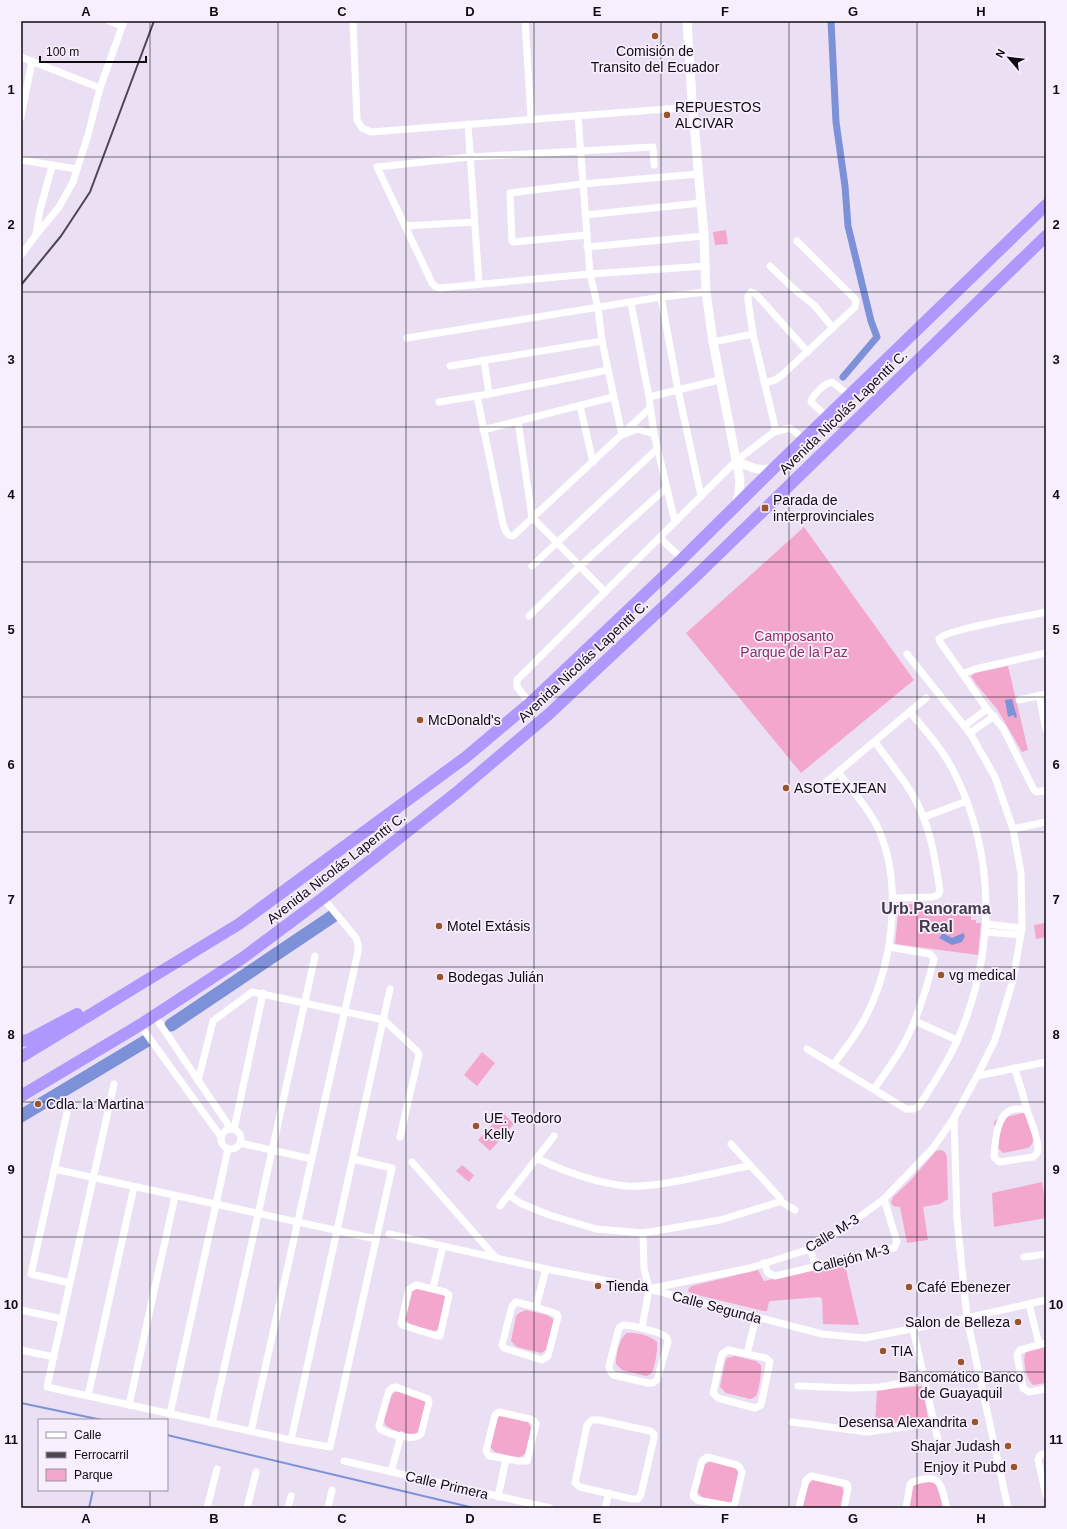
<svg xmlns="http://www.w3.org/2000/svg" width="1067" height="1529" font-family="Arial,sans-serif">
  <rect width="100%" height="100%" fill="#ebe0f3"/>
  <!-- green -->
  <g fill="#f4a7cc">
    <path d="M726,230L728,244L715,245L713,232Z"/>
    <path d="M804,527L914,680L801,773L686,633Z"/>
    <path d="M1008,666L1028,750L1022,752L997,709L976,684L971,676L975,673Z"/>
    <path d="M899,904L971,905V920H976V923H981L978,955L895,944Z"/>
    <path d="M1046,923V937L1036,939L1034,925Z"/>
    <path d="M482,1052L495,1063L477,1086L464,1075Z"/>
    <path d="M503,1113L514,1124L490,1151L478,1140Z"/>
    <path d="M1023,1113L1030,1118C1032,1127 1038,1142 1028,1148L1003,1153L998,1148L994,1122L997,1119Z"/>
    <path d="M941,1150L945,1152L947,1157L948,1199L940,1204L923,1207L928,1240L907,1243L900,1207L893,1206L891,1202L893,1197L910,1181L936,1151Z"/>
    <path d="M462,1165L474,1175L469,1182L456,1171Z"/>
    <path d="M1042,1182L1046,1205V1218L994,1227L992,1193Z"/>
    <path d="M843,1263L845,1265L859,1325L823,1324L822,1299L820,1297L771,1301L769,1302L767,1311H764L693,1294L689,1292L688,1290L690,1287L695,1285L758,1270L764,1281Z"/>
    <path d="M419,1288L444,1295L446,1297L440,1329L434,1331L411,1325L405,1319L412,1291Z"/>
    <path d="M526,1310L547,1315L553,1319V1323L546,1350L541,1353L517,1347L511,1341L516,1316L519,1313Z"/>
    <path d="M627,1333C636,1332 651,1336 657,1342C658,1348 655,1368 652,1372C650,1375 649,1375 646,1376L622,1370L616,1364C616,1355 619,1338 627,1333Z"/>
    <path d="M1046,1346V1383L1033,1385C1026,1379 1021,1358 1027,1350Z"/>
    <path d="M735,1356L756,1361L761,1365C762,1371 759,1391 756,1396C754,1398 752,1398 750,1399L726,1393L720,1387L725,1362L727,1358Z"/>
    <path d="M922,1386L928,1418L875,1425L877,1390Z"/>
    <path d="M395,1392H399L426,1401L420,1432C419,1432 414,1434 414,1435C408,1435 387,1429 385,1424C382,1417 389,1395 395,1392Z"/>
    <path d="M500,1416L528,1422L531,1428L526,1453L519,1458L495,1452L489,1446L496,1418Z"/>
    <path d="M712,1461L737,1468L739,1474L732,1502L730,1503L703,1498L697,1492L705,1464Z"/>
    <path d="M813,1480H817L842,1487L844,1493L841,1508H802C804,1499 805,1485 813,1480Z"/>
    <path d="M927,1480L936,1483L943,1508H908L912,1484Z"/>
  </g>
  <!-- water -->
  <g fill="#7c91d8">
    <path d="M1012,699L1017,717L1014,718V715L1008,717L1005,700Z"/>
    <path d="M943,933L952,938L963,933L965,936L962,942L952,945L939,938Z"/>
  </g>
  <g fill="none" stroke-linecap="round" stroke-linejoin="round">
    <!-- stream -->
    <g stroke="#7c91d8" stroke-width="2">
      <path d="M21,1403L102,1420"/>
      <path d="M167,1435L474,1508"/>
      <path d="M89,1508L93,1490"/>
    </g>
    <!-- canal -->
    <path stroke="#7c91d8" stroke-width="7" d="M831,21L836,122L845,186L848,226L871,321L877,337L843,377"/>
    <!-- river -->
    <g stroke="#7c91d8" stroke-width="13">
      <path d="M171,1025L333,916"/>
      <path d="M21,1116L146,1041"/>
    </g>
    <!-- minor -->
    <g stroke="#fff" stroke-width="7">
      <path d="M109,21L122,26"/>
      <path d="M353,21L357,120L362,128L371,132L693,107"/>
      <path d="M525,21L531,118"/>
      <path d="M21,57L100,88"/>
      <path d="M578,116L590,274L598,308L602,341L622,435L637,429L654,434"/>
      <path d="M21,117L32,61"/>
      <path d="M468,124L479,284"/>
      <path d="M21,160L77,169"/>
      <path d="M654,165L653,147L470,157L377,167L432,283L436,287L439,288L590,274L706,266"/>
      <path d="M585,215L701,203"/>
      <path d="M405,226L474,222"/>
      <path d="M36,234L40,210L52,166"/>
      <path d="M587,235L513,242L512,241L510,193L582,184L699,174"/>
      <path d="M587,247L704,236"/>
      <path d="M21,255L36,235L59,207L73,182L88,135L100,88L124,21"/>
      <path d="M770,266L795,290L814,305L833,328"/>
      <path d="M661,297L678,390L701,496"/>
      <path d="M631,303L649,397L654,434L675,522"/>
      <path d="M407,338L661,297L706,292"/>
      <path d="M713,342L753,334"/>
      <path d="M484,360L489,394"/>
      <path d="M450,366L602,341"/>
      <path d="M764,383L775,380L781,376L855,307L856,301L855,299L797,241"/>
      <path d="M477,396L503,524C505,529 506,536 513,536L650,408"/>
      <path d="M649,397L719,380"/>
      <path d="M439,402L489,394L608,370"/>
      <path d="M580,406L593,462"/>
      <path d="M827,417L811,402C812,395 825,383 832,382L849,395"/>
      <path d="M518,421L532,517L605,592"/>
      <path d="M483,430L613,397"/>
      <path d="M774,432L790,428L804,439"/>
      <path d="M660,538L682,559"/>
      <path d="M532,566L657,449"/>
      <path d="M1046,612C1029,616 946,629 939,639L940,642L987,709L1003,728L1034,790L1037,792L1046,790"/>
      <path d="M529,616L579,567L666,488"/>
      <path d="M962,674L975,669L1046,653"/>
      <path d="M1039,695L1046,729"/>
      <path d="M1019,700L1046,694"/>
      <path d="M530,703L517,687V680L736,461L774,432L775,427L753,334L748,300V296L751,292L756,294L808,352"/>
      <path d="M964,726L987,709"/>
      <path d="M970,733L994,716"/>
      <path d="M875,742C892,766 914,790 924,819C933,842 936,866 940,891L938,895L933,897L893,898"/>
      <path d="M825,783L926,698"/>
      <path d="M924,817L967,801"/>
      <path d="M1013,829L1046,822"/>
      <path d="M987,924L1022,928"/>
      <path d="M986,932L1020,935"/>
      <path d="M154,1015L231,1129"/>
      <path d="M915,1021L957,1040"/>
      <path d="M140,1025L221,1137"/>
      <path d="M807,1049L906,1109H913L918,1107C933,1085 947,1063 958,1039C995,952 997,856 953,770C942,749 925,730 910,712"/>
      <path d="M833,1065C846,1048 859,1031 868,1012C894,959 903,878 876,824C866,805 851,789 838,772"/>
      <path d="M1014,1068C1020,1082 1023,1096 1027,1110C1031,1122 1038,1136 1038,1149C1038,1153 1036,1155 1033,1157L999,1162L994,1157C995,1144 996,1116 1011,1110C1015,1108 1022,1109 1027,1109"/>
      <path d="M977,1076L1046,1062"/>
      <path d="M198,1081L213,1021L252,992L384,1020L418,1052L419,1055L400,1137"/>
      <path d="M114,1084L47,1387L291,1440L330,1447L392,1168L353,1159"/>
      <path d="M874,1089C882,1078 890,1066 898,1054C916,1025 926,992 934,959L930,954L889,947"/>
      <path d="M67,1112L31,1274L70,1283"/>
      <path d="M954,1118L957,1218L967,1318L1008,1508"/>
      <circle cx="231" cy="1139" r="10"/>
      <path d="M234,1129L263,993"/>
      <path d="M240,1143L312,1159"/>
      <path d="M731,1144L780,1198V1201L795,1210"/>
      <path d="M538,1159C566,1172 595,1183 626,1186C647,1188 680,1181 702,1176C718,1173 734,1168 750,1166"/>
      <path d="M412,1162L496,1258"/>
      <path d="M54,1169L376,1239"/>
      <path d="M509,1195L520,1203L549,1215L596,1229L643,1233L720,1220L779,1202L780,1201"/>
      <path d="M500,1206L554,1136"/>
      <path d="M389,1234L546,1269L649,1289L822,1334L865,1338L967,1318L1046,1300"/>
      <path d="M810,1249L816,1266"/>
      <path d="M1024,1257L1046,1254"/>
      <path d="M764,1263L768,1273L775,1276L894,1248L897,1242L884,1199"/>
      <path d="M416,1285L445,1292L449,1295L440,1336H437L402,1325L401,1323L409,1289Z"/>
      <path d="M433,1288L443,1246"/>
      <path d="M649,1289L750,1268L810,1249L836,1234L884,1199L933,1148L954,1118L977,1076L995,1040L1013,980L1022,928L1021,873L1013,829L995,777L970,733L907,654"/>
      <path d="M516,1302L536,1307L557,1314L558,1317L548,1356L542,1360L504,1348L502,1345L512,1306Z"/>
      <path d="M1029,1304L1039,1344"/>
      <path d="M536,1307L546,1269"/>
      <path d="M21,1310L62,1319"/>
      <path d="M623,1325C630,1325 662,1332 666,1337C667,1338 668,1340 668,1342L657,1380L653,1383H648L613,1375L610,1371L609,1366L619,1328Z"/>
      <path d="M642,1328L649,1289L644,1268L643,1233"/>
      <path d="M913,1329L938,1440"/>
      <path d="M1046,1343L1020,1350L1017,1355L1023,1388L1029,1392L1046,1389"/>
      <path d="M21,1350L54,1357"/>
      <path d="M728,1350L766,1358L770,1362L761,1405L755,1408L718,1398L713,1393L722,1354Z"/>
      <path d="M747,1354L756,1317"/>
      <path d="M798,1386L852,1388L880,1387L924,1379"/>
      <path d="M396,1387L428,1399L429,1402L421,1434C415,1442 388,1434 380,1429L379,1425L389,1391L392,1388Z"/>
      <path d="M88,1396L134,1187"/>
      <path d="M129,1405L175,1196"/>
      <path d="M499,1412L530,1419L534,1421L536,1424L527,1461H519L489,1456L486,1451L495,1415Z"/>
      <path d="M170,1414L228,1149"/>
      <path d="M592,1420H599L650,1431L654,1434V1438L641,1494L638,1499H632L580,1487L575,1483L587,1425Z"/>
      <path d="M792,1422L867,1432L934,1423"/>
      <path d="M212,1423L315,956"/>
      <path d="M251,1431L358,952V945L356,938L323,898"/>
      <path d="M291,1440L390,989"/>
      <path d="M1046,1453L1040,1455L1038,1460L1046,1495"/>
      <path d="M707,1457L737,1465L740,1468L742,1472L735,1503L733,1506H730L697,1500L693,1496L702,1461Z"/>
      <path d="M344,1461L550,1508"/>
      <path d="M391,1472L401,1435"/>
      <path d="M498,1497L506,1459"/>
      <path d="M207,1508L217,1469"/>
      <path d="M247,1508L256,1472"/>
      <path d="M288,1508L291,1496"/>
      <path d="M328,1508L332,1490"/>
      <path d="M605,1508L609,1493"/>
      <path d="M799,1508L806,1480L811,1476L847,1484L848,1487L844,1508"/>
      <path d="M906,1508L910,1484C915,1480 920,1480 925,1479C943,1475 943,1495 947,1508"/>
    </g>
    <!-- tertiary -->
    <g stroke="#fff" stroke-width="9">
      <path d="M687,21L692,100L704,236L706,292L713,342L740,480L739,495L735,506"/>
      <path d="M736,461C750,467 759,472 774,468"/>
    </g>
    <!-- trunk -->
    <g stroke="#ae98fe" stroke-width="12">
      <path d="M21,1041L28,1040L77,1014"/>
      <path d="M21,1057L239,924L466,757L530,703L682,559L774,468L1046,205"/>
      <path d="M21,1096L140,1025L244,957L323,898L456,793L549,714L696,576L1046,236"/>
    </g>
    <!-- rail -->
    <path stroke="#4c4650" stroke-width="2" d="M21,285L61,236L90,192L154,21"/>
  </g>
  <!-- grid -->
  <path fill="none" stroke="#0f0b11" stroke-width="1" stroke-opacity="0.55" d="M150,21V1420M278,21V1508M406,21V1508M534,21V1508M661,21V1508M789,21V1508M917,21V1508M21,157H1046M21,292H1046M21,427H1046M21,562H1046M21,697H1046M21,832H1046M21,967H1046M21,1102H1046M21,1237H1046M21,1372H1046M150,1490V1508"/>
  <!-- markers -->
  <g fill="#9a542c" stroke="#f7eefe" stroke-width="1.5">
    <circle cx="655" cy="36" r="4"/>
    <circle cx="667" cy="115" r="4"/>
    <rect x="761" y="504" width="8" height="8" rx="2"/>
    <circle cx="420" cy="720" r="4"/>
    <circle cx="786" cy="788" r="4"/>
    <circle cx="439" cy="926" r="4"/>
    <circle cx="941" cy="975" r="4"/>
    <circle cx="440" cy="977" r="4"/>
    <circle cx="38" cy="1104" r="4"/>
    <circle cx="476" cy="1126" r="4"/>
    <circle cx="598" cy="1286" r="4"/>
    <circle cx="909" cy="1287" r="4"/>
    <circle cx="1018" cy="1322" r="4"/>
    <circle cx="883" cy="1351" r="4"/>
    <circle cx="961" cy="1362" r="4"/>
    <circle cx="975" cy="1422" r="4"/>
    <circle cx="1008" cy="1446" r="4"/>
    <circle cx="1014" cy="1467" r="4"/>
  </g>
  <g text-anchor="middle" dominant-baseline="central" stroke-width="3.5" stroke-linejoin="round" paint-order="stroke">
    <!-- poi labels -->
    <g font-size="14" fill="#0f0b11" stroke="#f7eefe" text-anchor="start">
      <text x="655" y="51" text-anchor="middle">Comisión de<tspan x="655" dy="16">Transito del Ecuador</tspan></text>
      <text x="675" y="107">REPUESTOS<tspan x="675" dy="16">ALCIVAR</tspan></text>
      <text x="773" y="500">Parada de<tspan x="773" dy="16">interprovinciales</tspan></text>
      <text x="428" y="720">McDonald's</text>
      <text x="794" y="788">ASOTEXJEAN</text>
      <text x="447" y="926">Motel Extásis</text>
      <text x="949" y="975">vg medical</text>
      <text x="448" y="977">Bodegas Julián</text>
      <text x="46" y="1104">Cdla. la Martina</text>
      <text x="484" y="1118">UE. Teodoro<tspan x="484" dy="16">Kelly</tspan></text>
      <text x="606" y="1286">Tienda</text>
      <text x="917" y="1287">Café Ebenezer</text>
      <text x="1010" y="1322" text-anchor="end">Salon de Belleza</text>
      <text x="891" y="1351">TIA</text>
      <text x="961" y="1377" text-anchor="middle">Bancomático Banco<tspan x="961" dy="16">de Guayaquil</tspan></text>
      <text x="967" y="1422" text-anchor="end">Desensa Alexandrita</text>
      <text x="1000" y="1446" text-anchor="end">Shajar Judash</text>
      <text x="1006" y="1467" text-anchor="end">Enjoy it Pubd</text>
    </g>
    <!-- street labels -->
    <g font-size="14" fill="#0f0b11" stroke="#f7eefe">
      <text transform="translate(843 412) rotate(-44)">Avenida Nicolás Lapentti C.</text>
      <text transform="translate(583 661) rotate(-43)">Avenida Nicolás Lapentti C.</text>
      <text transform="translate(336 868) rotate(-38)">Avenida Nicolás Lapentti C.</text>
      <text transform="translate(832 1233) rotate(-31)">Calle M-3</text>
      <text transform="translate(851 1258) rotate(-14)">Callejón M-3</text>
      <text transform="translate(717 1307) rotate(15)">Calle Segunda</text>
      <text transform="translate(447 1485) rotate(13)">Calle Primera</text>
    </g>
    <!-- park labels -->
    <g font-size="14" fill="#8c2f63" stroke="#f7eefe">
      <text x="794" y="636">Camposanto<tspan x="794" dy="16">Parque de la Paz</tspan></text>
    </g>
    <!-- quarter labels -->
    <g font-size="16" font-weight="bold" fill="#423a49" stroke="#f7eefe">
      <text x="936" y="908">Urb.Panorama<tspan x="936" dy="18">Real</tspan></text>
    </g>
  </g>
  <!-- border -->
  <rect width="1067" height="1529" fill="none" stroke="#f7eefe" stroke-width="44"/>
  <!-- legend -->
  <rect x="38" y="1419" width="130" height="72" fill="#f7eefe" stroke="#9a939f"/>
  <rect x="46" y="1432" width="20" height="6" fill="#ffffff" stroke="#9a939f"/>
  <text x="74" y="1439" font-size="12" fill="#0f0b11">Calle</text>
  <rect x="46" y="1452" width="20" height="6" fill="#4c4650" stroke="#9a939f"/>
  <text x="74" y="1459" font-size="12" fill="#0f0b11">Ferrocarril</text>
  <rect x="46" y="1469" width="20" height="12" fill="#f4a7cc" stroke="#9a939f"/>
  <text x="74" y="1479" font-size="12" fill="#0f0b11">Parque</text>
  <!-- north arrow -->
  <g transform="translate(1009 58) rotate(298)" stroke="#f7eefe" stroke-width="3" paint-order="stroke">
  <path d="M0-3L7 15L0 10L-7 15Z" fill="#0f0b11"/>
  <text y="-6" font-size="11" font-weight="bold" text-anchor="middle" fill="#0f0b11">N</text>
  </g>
  <!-- scale -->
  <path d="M40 56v6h106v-6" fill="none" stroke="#0f0b11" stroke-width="2"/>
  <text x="46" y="56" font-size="12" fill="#0f0b11" stroke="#f7eefe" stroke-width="3" paint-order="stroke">100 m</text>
  <rect x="22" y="22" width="1023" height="1485" fill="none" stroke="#0f0b11" stroke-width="1.5"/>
  <g font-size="13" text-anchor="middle" font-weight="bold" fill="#0f0b11">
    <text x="86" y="16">A</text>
    <text x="214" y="16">B</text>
    <text x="342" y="16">C</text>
    <text x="470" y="16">D</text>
    <text x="597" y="16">E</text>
    <text x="725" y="16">F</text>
    <text x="853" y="16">G</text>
    <text x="981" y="16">H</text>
    <text x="11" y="94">1</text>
    <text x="1056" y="94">1</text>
    <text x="11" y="229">2</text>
    <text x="1056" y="229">2</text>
    <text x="11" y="364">3</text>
    <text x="1056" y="364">3</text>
    <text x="11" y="499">4</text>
    <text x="1056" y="499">4</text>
    <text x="11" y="634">5</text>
    <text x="1056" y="634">5</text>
    <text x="11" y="769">6</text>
    <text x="1056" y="769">6</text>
    <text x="11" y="904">7</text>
    <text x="1056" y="904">7</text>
    <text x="11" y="1039">8</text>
    <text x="1056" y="1039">8</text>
    <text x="11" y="1174">9</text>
    <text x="1056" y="1174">9</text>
    <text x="11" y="1309">10</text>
    <text x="1056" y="1309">10</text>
    <text x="11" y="1444">11</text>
    <text x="1056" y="1444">11</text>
    <text x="86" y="1523">A</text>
    <text x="214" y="1523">B</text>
    <text x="342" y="1523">C</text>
    <text x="470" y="1523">D</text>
    <text x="597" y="1523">E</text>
    <text x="725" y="1523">F</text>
    <text x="853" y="1523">G</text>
    <text x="981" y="1523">H</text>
  </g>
</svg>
